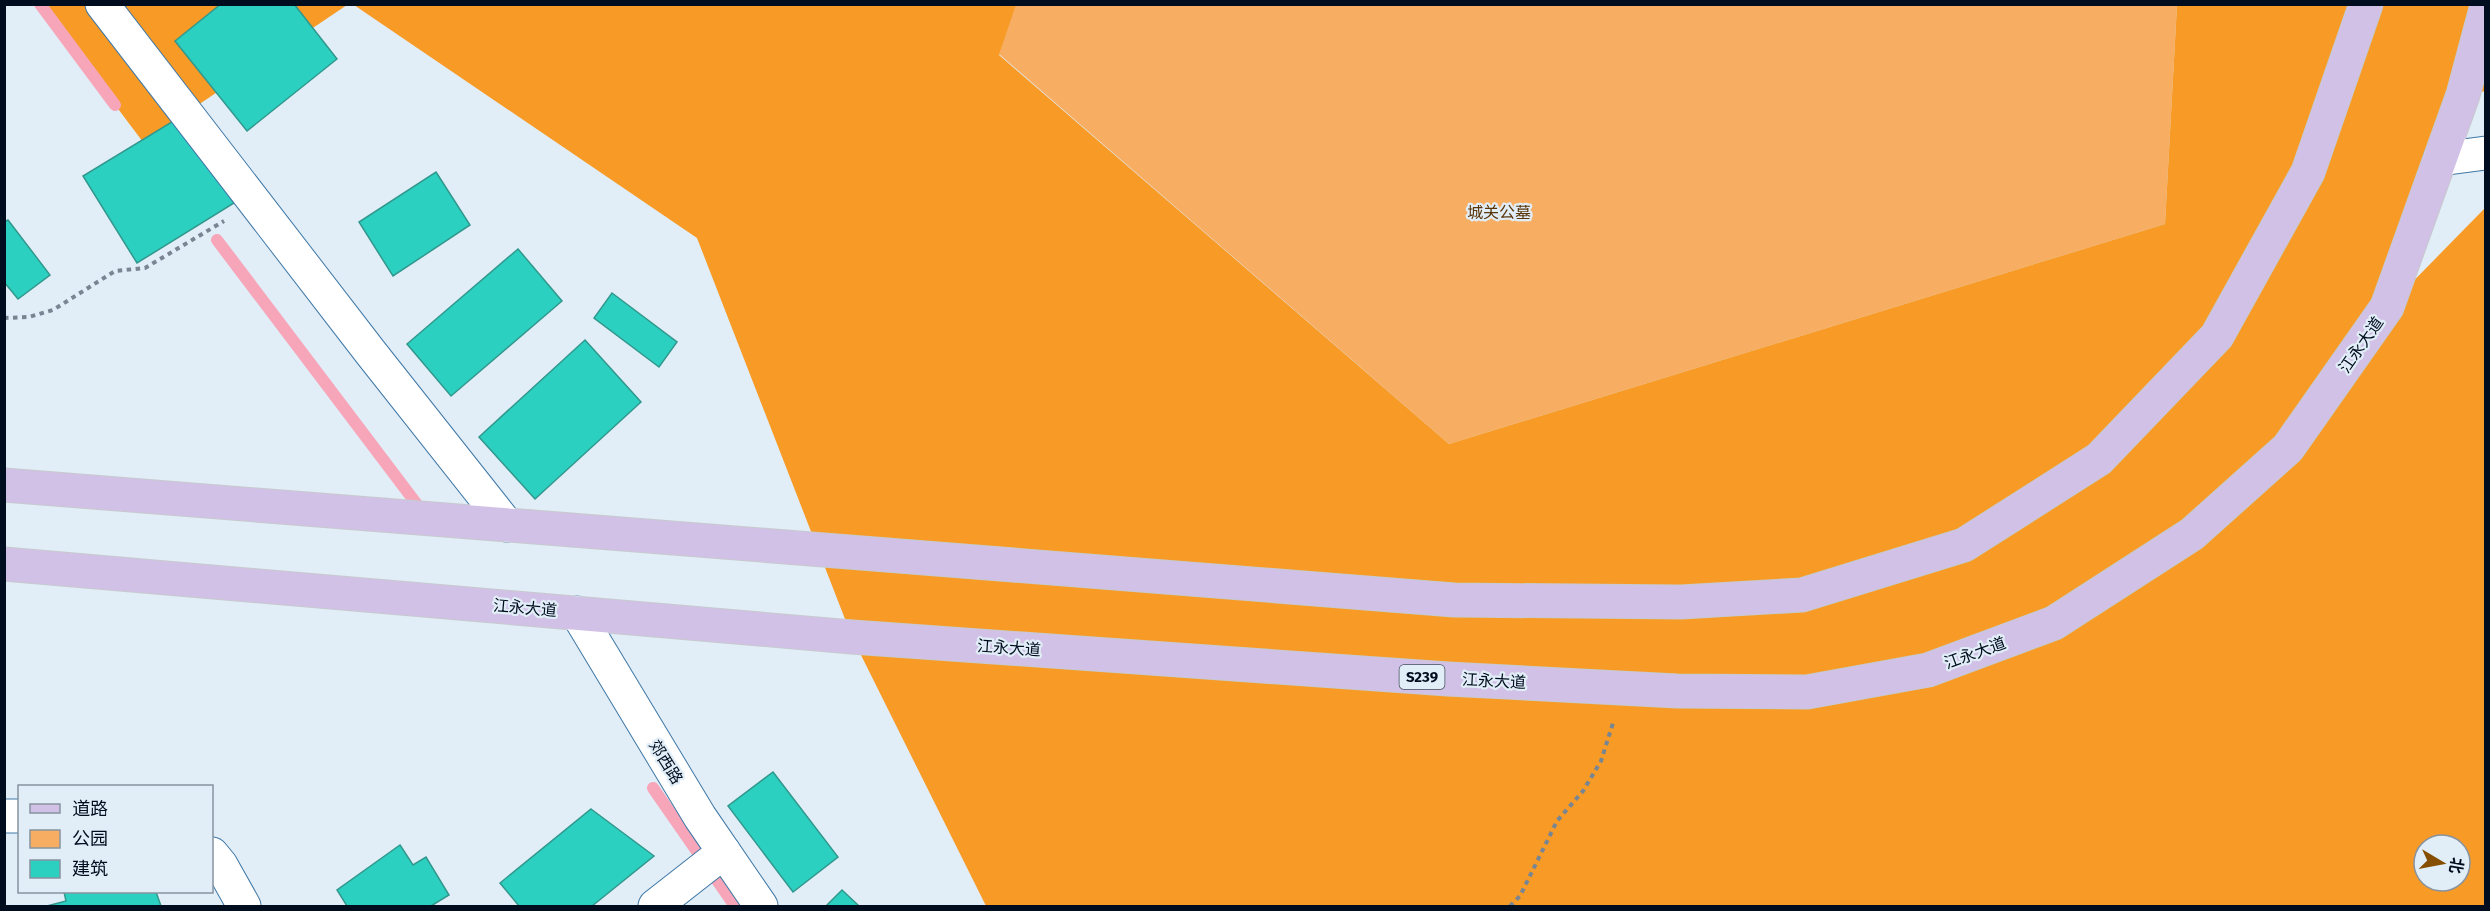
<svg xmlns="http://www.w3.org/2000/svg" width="2490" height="911" font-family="'Fira Sans','Noto Sans SC',sans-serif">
  <rect width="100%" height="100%" fill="#e1edf7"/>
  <!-- green -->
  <path fill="#f7ae63" d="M1016,4L2177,5L2165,224L1449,444L999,54Z"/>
  <!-- forest -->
  <g fill="#f79a26" fill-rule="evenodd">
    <path d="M40,5H347L143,142Z"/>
    <path d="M354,5H1016L999,55L1449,444L2165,224L2177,5H2485V91L2463,96L2389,306L2485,208V906H986L852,637L697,238ZM2424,845H2460V881H2424Z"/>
  </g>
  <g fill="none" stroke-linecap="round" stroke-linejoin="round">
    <!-- stream -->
    <g stroke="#f6a6b8" stroke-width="12">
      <path d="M40,4L115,105"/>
      <path d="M217,240L419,507"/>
      <path d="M653,788L735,906"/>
    </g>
  </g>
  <!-- building -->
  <g fill="#2cd0c1" stroke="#31988d" stroke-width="1.5">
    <path d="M221,4H294L337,59L247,131L175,41Z"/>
    <path d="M180,117L234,203L137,263L83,176Z"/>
    <path d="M436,172L470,225L393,276L359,222Z"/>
    <path d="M8,220L50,275L18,299L4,282V222Z"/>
    <path d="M518,249L562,301L451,396L407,344Z"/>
    <path d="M612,293L677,342L659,367L594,318Z"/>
    <path d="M585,340L641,402L535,499L479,437Z"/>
    <path d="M773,772L838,857L793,892L728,806Z"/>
    <path d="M591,809L654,856L592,906H519L500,883Z"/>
    <path d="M400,845L413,865L426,857L449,895L431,906H347L337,890Z"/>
    <path d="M842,890L859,906H826Z"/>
    <path d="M64,892H156L161,906H47L66,901Z"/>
  </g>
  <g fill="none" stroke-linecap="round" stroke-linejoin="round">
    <!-- minor casing -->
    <g stroke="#3f78a6" stroke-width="35">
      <g id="minor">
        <path d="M102,4L371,353L507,525"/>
        <path d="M2440,159L2486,153"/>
        <path d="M577,613L700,817L761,906"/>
        <path d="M4,816H20"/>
        <path d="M212,854L221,865L244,906"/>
        <path d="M655,906L724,852"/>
      </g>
    </g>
    <!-- major casing -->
    <g stroke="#c7cace" stroke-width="35">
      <g id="major">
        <path d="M4,485L1454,600L1681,602L1802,595L1964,545L2099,459L2217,336L2308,172L2366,4"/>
        <path d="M4,564L852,637L1448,679L1677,691L1807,692L1928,670L2054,623L2192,534L2288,448L2387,307L2463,95L2486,9"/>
      </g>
    </g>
    <!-- path -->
    <g stroke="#788592" stroke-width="4" stroke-dasharray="4.5 4.5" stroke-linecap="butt">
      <path d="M4,318L29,317L53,310L115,271L145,268L224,221"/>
      <path d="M1510,906L1520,896L1557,821L1583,791L1601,761L1613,723"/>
    </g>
    <!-- minor -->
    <use href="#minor" stroke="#fff" stroke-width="33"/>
    <!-- major -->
    <use href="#major" stroke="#d2c1e6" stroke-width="33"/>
  </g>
  <g text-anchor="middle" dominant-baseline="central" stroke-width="4.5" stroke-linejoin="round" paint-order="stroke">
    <!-- shield labels -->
    <rect fill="#e1edf7" stroke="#44505f" stroke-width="1.5" x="1399.5" y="665" width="45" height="24" rx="4.5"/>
    <g font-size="15" font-weight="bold" fill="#000d1e">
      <text x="1422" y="677">S239</text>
    </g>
    <!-- park labels -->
    <g font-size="16" fill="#593508" stroke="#e1edf7">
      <text x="1499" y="212">城关公墓</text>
    </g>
    <!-- street labels -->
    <g font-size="16" fill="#000d1e" stroke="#e1edf7">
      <text transform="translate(2361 345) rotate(-55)">江永大道</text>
      <text transform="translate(525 608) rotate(5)">江永大道</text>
      <text transform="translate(1009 648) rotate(4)">江永大道</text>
      <text transform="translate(1975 653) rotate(-20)">江永大道</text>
      <text transform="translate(1494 681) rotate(3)">江永大道</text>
      <text transform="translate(666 762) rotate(58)">郊西路</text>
    </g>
  </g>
  <!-- border -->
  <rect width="2490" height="911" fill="none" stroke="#000d1e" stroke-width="12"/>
  <!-- legend -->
  <rect x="18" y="785" width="195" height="108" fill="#e1edf7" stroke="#8793a0" stroke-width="1.5"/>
  <rect x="30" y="804" width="30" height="9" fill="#d2c1e6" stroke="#8793a0" stroke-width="1.5"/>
  <text x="72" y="815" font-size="18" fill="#000d1e">道路</text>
  <rect x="30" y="830" width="30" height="18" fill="#f7ae63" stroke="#8793a0" stroke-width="1.5"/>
  <text x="72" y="845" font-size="18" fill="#000d1e">公园</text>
  <rect x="30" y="860" width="30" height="18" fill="#2cd0c1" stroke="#8793a0" stroke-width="1.5"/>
  <text x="72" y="875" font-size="18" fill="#000d1e">建筑</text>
  <!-- north arrow -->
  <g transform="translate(2442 863) rotate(100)"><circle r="28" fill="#e1edf7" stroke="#8793a0" stroke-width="1.5"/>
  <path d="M0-4.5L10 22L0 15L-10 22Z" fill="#864e00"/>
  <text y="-9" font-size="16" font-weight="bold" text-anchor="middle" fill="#000d1e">北</text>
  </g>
</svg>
